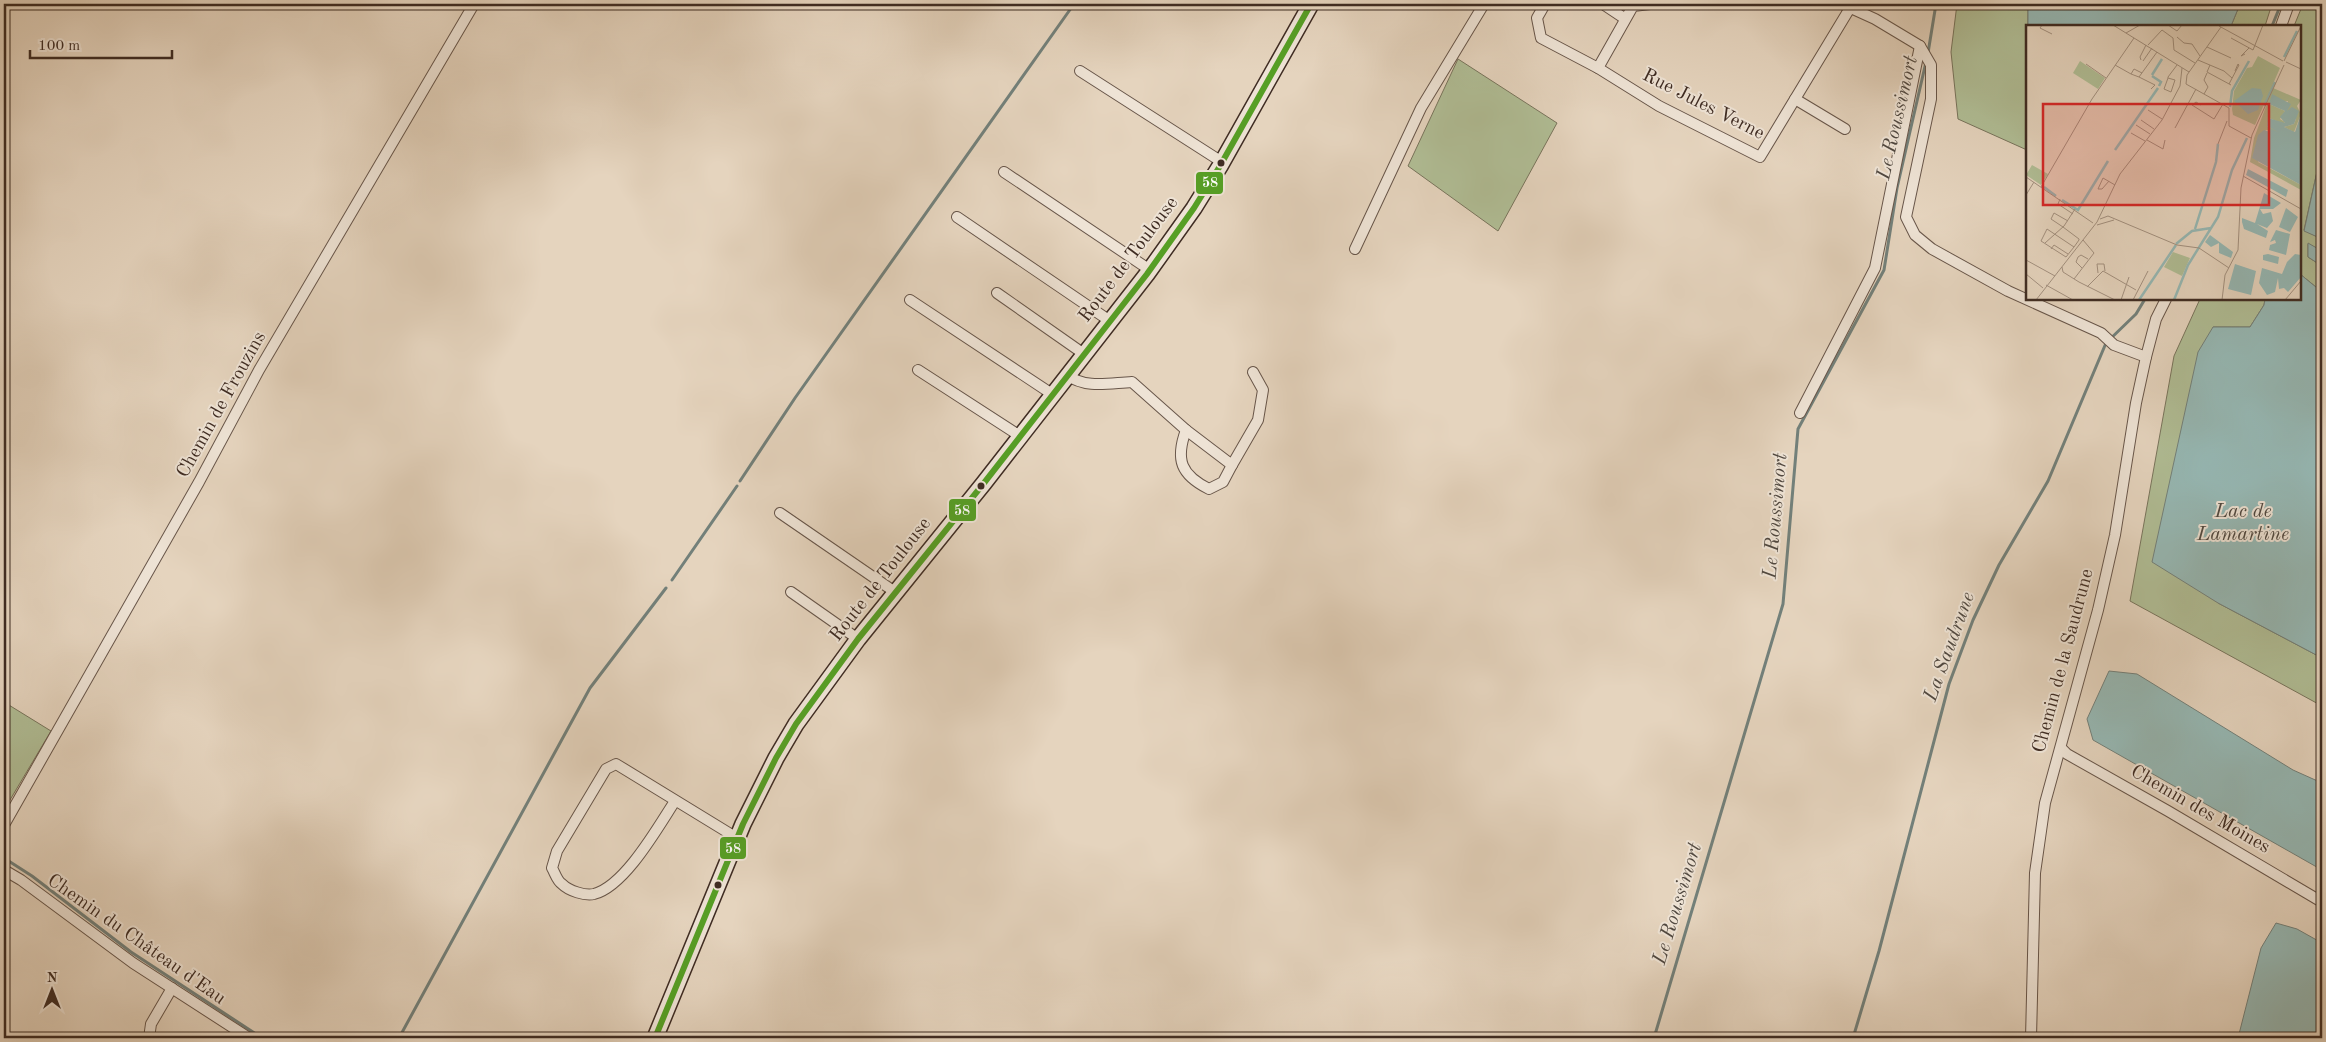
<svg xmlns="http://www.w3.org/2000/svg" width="2326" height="1042" font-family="'Old Standard TT',serif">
  <rect width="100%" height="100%" fill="#e5d4be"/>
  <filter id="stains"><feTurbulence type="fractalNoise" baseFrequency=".004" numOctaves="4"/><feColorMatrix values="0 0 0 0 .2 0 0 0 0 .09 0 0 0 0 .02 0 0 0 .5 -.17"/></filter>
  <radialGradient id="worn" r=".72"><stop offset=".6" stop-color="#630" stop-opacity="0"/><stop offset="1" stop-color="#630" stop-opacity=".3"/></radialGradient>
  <!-- green -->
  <g fill="#b0bd95" stroke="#78745c">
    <path d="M1957,4H2028L2027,150L1958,119L1951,52Z"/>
    <path d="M2240,4H2272L2265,26H2231Z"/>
    <path d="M2303,4H2322V149L2304,230L2322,239V251L2308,244V257L2322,266V292L2300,274V26H2294Z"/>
    <path d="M1458,59L1557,123L1498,231L1408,166Z"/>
    <path d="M2200,299H2265L2264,305L2250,327H2213L2218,603L2322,658V706L2130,601L2174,356Z"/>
    <path d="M4,702L51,731L4,810Z"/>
  </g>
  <!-- water -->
  <g fill="#96b8b4" stroke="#73807a">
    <path d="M2028,4H2240L2231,26H2028Z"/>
    <path d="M2322,149V239L2304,231Z"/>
    <path d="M2308,243L2322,251V266L2308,257Z"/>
    <path d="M2300,274L2322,292V658L2218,603L2152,562L2198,352L2213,327H2250L2264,305L2265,299H2300Z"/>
    <path d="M2109,671L2137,674L2293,770L2322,783V870L2093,740L2087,719Z"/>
    <path d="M2276,923L2297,929L2322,943V1038H2238L2261,948Z"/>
  </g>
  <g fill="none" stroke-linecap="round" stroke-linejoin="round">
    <!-- stream -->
    <g stroke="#73807a" stroke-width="3">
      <path d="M2272,26L2281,4"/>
      <path d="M1928,53L1936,4"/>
      <path d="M740,481L795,398L1074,4"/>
      <path d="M672,580L737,486"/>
      <path d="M4,858L32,876L131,952L262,1038"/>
      <path d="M399,1038L590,688L666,588"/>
      <path d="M1654,1038L1783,604L1798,429L1884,270L1897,188L1926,62"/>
      <path d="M1853,1038L1879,951L1949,684L1973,620L1999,565L2048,481L2106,343L2136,314L2145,299"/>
    </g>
    <!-- minor casing -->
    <g stroke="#68564a" stroke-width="12">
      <g id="minor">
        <path d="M1545,4L1537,18L1541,38L1598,68L1659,106L1760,157L1850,8"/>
        <path d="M1603,4L1624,18"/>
        <path d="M1842,4L1875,19L1920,46L1931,65V99L1906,217L1915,235L1932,249L2008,291L2101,333L2114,345L2146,357"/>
        <path d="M2281,26L2289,4"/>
        <path d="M1598,68L1633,6L1650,4"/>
        <path d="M1080,71L1222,162"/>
        <path d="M1795,99L1845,129"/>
        <path d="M1004,172L1150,270"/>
        <path d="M957,217L1110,321"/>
        <path d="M1355,249L1421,108L1484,4"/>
        <path d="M997,293L1084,354"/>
        <path d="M910,300L1052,394"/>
        <path d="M918,370L1020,436"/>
        <path d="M1067,375C1086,389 1109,383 1132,382L1186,430L1232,465L1258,420L1263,390L1253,372"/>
        <path d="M1800,413L1875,268L1920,46"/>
        <path d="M1186,430C1175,460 1181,475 1209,489L1223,482L1232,465"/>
        <path d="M780,513L895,592"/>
        <path d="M791,592L858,639"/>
        <path d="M2061,748L2067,754L2168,811L2322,902"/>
        <path d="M675,801C658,827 625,886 594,894C585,896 569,891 562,884C557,881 555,873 552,868L557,851L606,769L616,764L737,838"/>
        <path d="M4,825L199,482L259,370L474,4"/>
        <path d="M4,870L21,880L133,963L249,1038"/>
        <path d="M149,1038L151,1024L172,988"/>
        <path d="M2031,1038L2035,873L2045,803L2098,610L2115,535L2136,403L2146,357L2156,319L2166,299"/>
      </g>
    </g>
    <!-- secondary casing -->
    <g stroke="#3f2c23" stroke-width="18">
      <path id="secondary" d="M655,1038L743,824L776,758L796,724L858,639L984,483L1147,274L1194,208L1220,166L1311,4"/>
    </g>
    <!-- minor -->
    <use href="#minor" stroke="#eee3d5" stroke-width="10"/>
    <!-- secondary -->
    <use href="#secondary" stroke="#eee3d5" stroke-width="15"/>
    <!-- bus-1 casing -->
    <g stroke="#eee3d5" stroke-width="10">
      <path id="bus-1" d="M655,1038L743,824L776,758L796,724L858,639L984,483L1147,274L1194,208L1220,166L1311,4"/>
    </g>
    <!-- bus-1 -->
    <use href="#bus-1" stroke="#569f25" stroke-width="6"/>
  </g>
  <!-- markers -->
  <g fill="#3f2c23" stroke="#eee3d5" stroke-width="2">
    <circle cx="1221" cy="163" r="4.5"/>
    <circle cx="981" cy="486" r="4.5"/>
    <circle cx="718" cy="885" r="4.5"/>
  </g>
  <g text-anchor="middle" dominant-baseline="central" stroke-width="4" stroke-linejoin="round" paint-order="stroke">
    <!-- street labels -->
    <g font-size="19" fill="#3f2c23" stroke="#eee3d5">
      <text transform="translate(1703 105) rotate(27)">Rue Jules Verne</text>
      <text transform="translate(1129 260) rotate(-53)">Route de Toulouse</text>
      <text transform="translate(222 405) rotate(-61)">Chemin de Frouzins</text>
      <text transform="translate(881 580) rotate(-52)">Route de Toulouse</text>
      <text transform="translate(2064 661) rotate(-75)">Chemin de la Saudrune</text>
      <text transform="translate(2200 810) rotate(30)">Chemin des Moines</text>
      <text transform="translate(136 940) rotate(35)">Chemin du Château d'Eau</text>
    </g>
    <!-- water labels -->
    <g font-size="20" font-style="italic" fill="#504840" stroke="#eee3d5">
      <text transform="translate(1898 118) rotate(-77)">Le Roussimort</text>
      <text x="2243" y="512">Lac de<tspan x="2243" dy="23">Lamartine</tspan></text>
      <text transform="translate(1776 516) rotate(-85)">Le Roussimort</text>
      <text transform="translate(1950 647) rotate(-70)">La Saudrune</text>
      <text transform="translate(1678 904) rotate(-73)">Le Roussimort</text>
    </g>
  </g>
  <!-- overview -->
  <g transform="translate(2026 25)">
    <rect width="275" height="275" fill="#e5d4be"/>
    <path d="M232,31L254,43L229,100L207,90L206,84L208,66L221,43L226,42ZM54,36L79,53L72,64L47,48ZM247,63L275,75L271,81L275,89L268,107L258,102L268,99L270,94L260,86L262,76L243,79L259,86L254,94L259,97L257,99L243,93L241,101L257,108L240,105L237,108L232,137L275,160V165L224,137L228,113ZM6,140L22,149L15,160L0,150ZM147,227L164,233L156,251L138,242Z" fill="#b0bd95"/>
    <path d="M226,63L235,64L237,71L232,85L222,89L208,76ZM246,69L265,79L261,86L266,82L273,86L268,99L258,102L269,107L275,89V160L226,133L232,110L238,105L244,107L241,102L252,107L241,101L242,93L259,98L254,92L259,86L243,79ZM222,144L262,165L260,172L220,150ZM238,168L255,178L247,184H234L237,189L245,187L247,196L241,203L231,199L242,206L240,213L218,204L216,197V193L229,198ZM260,183L272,192L264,207L253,202ZM250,205L264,209L260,230L243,225L244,220L250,218L249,215L244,217ZM184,210L207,227L205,233L193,228V218L185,222L179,217ZM242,229L253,232L252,239L237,235V230ZM269,229L275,230V252L262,267L258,263L253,264L252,253L249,267L241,270L233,258L236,243L256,249L261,237ZM209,239L230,246L225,270L202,264Z" fill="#96b8b4"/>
    <path fill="none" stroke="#96b8b4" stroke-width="2.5" d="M258,32L271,6M126,50L136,34M126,51L135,57L133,61M238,81L249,57M204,82L206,66L223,36M89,125L132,63M18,162L30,171M36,175L52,185L82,136M169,204L190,137L192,119M150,219L166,206L185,203M113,275L150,220M148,275L162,240L192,192L206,145L221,113"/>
    <path fill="none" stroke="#a39180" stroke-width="1" d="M16,0L14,3L26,9M87,0L163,47M142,0L151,6L156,0M193,1L257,36M100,8L114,0M151,12L158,18L166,19L174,31M205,13L227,25L237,0M122,20L136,5L147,13L148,25L169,38M181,22L205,33M219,29L215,31L223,23M115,35L114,32L120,20M172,35L198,46L206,53M117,36L126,23M258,36L275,1M260,37L275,44M60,39L80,53M89,40L105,49M184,40L181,47L205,60M116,48L108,44L105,49L113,52L131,27M161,50L160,59L203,83V101L225,113M161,50L195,2M113,52L129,60L125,64M142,53L149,55L145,67L138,64L142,53V52L151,40M203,59L213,40L212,39L209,46M178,69L182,62L178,55L181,48M175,80L170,77L166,80L188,94L197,79M122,85L136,94M115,95L128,104M110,100L124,109M149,103L170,64M105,108L119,116M121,115L137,124L139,115M192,119L201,96M217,151L275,184M0,152L67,198M83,156L76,164H72L77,153L89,160M15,162L66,74L108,13M0,170L8,157M34,174L32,179L47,189M74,194L82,191L151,220L173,223L203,243M71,200L88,195M37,202L53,214V215L48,222L40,232L15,216L21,204L48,222M37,202L25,194L28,188L42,196M19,218L38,201L49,184M25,224L28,220L42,229M0,235L29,251M36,242L37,247L53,257L89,275M56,243L50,237L52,232L55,230L62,234M72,248L71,239H78L79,246M0,249L17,263M48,254L68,228L57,215M20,260L47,275M61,262L77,246L110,265M10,275L71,197L94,149L136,95L154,61L156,43M95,275L103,252M107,275L122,246M196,275L199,250L212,225L215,163L226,110L258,40M259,275L275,256"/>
    <path fill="#d62828" fill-opacity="0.15" stroke="#d62828" stroke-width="2.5" d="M17,79H243V180H17Z"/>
    <rect width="275" height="275" fill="none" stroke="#3f2c23" stroke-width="2.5"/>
  </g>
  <g stroke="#eee3d5" stroke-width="2">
    <rect x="1195" y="171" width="29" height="24" rx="5" fill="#569f25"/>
    <rect x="948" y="498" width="29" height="24" rx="5" fill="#569f25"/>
    <rect x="719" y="836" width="28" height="24" rx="5" fill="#569f25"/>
  </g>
  <g font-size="14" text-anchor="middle" font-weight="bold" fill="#fff">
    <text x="1210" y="187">58</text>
    <text x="962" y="515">58</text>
    <text x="733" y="853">58</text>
  </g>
  <!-- margin -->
  <rect width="2326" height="1042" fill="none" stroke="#e5d4be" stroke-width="20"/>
  <rect x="5" y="5" width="2316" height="1032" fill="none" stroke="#3f2c23" stroke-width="2.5"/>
  <rect x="10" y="10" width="2306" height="1022" fill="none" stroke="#3f2c23"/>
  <!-- north arrow -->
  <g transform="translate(52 990)" stroke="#eee3d5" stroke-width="4" paint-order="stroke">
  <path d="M0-4L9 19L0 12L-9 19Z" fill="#3f2c23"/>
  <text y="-8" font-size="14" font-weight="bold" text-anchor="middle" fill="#3f2c23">N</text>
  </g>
  <!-- scale -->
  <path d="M30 50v8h142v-8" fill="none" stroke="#3f2c23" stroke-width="2.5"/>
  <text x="38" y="50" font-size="15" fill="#3f2c23" stroke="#eee3d5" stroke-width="4" paint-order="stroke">100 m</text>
  <rect width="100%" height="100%" filter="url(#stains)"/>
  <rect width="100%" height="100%" fill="url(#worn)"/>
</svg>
